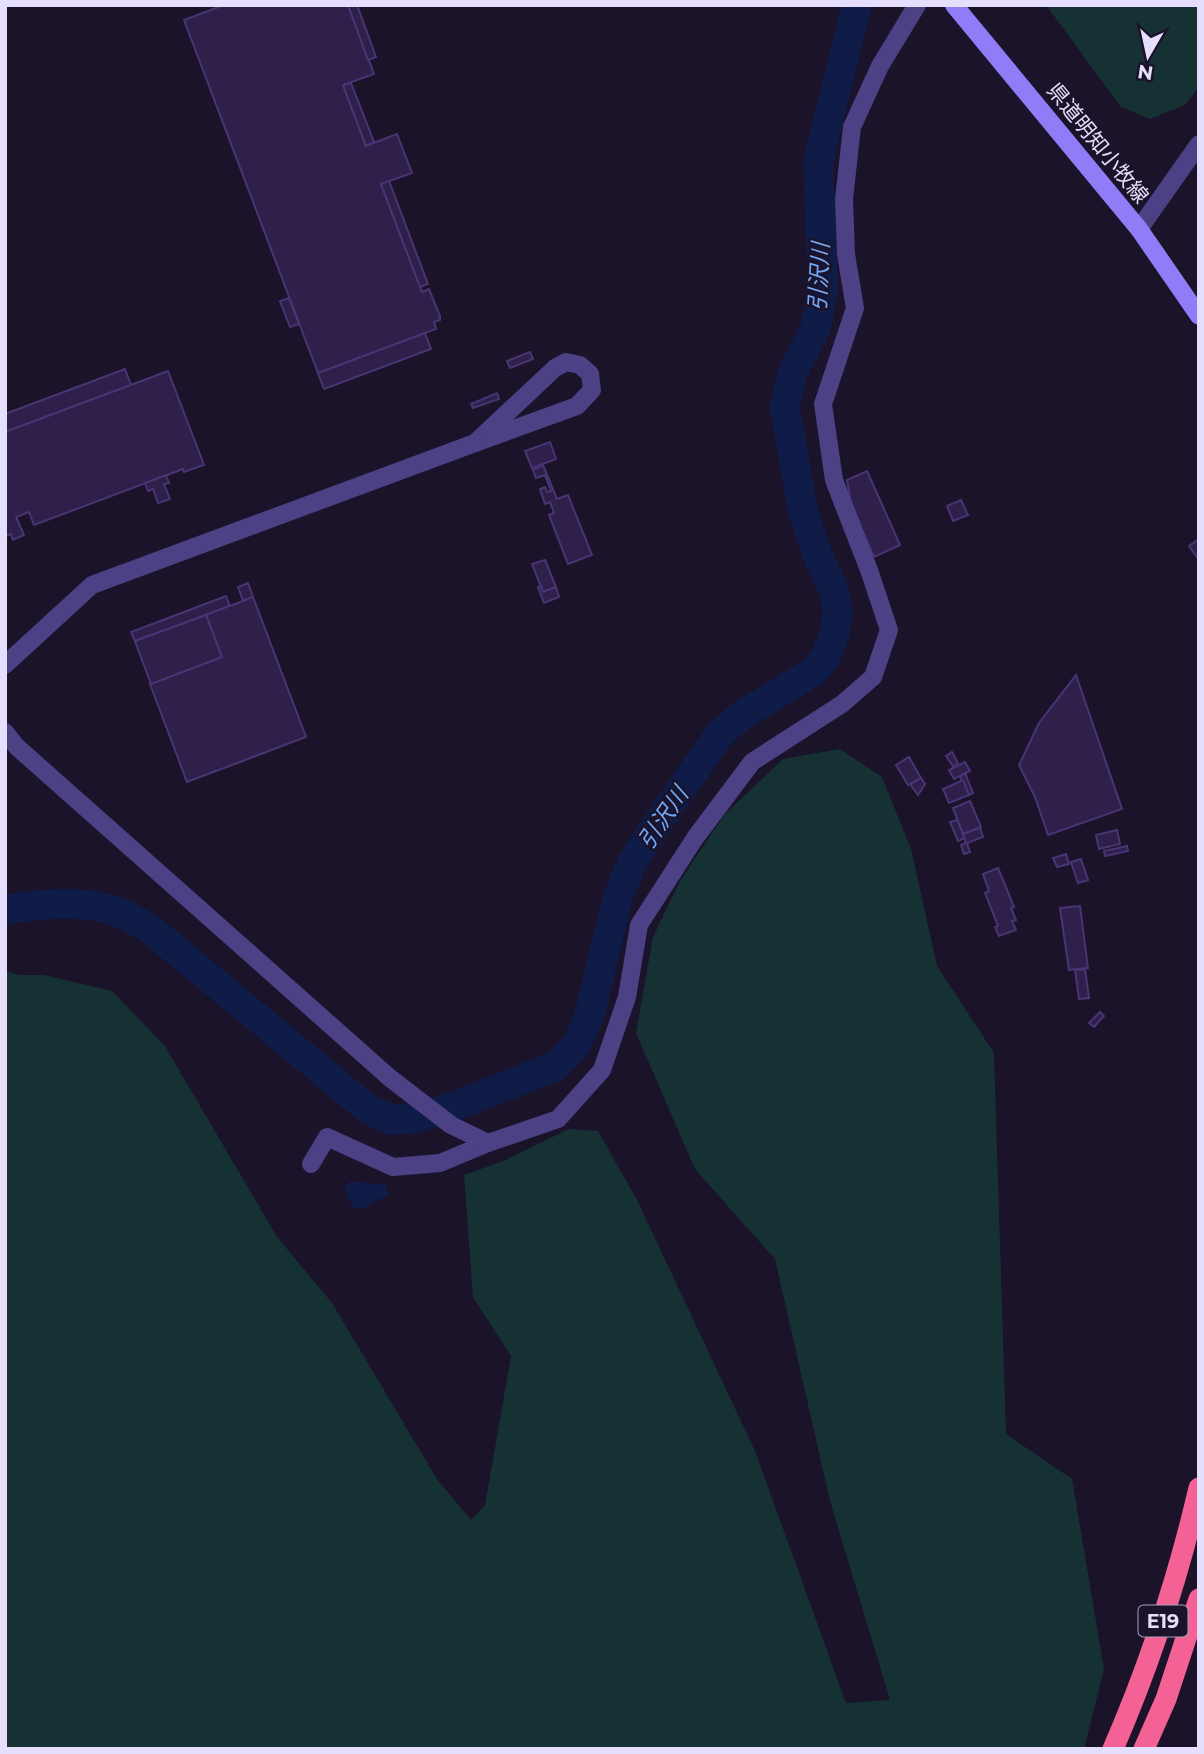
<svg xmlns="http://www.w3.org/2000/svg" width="1204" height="1754" font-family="Montserrat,'Noto Sans JP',sans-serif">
  <rect width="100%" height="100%" fill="#1a132a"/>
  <!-- green -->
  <g fill="#163134">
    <path d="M1046,5H1199V87L1185,105L1150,119L1121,107Z"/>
    <path d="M840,749L882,777L911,849L937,966L994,1053L1006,1434L1072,1479L1104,1669L1084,1749H5V971L20,975H44L112,991L165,1046L277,1237L332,1303L437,1479L471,1520L485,1505L511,1356L473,1297L464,1175L503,1161L569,1129L598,1131L637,1200L755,1451L846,1703L890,1700L830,1501L775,1259L695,1169L636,1033L653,937L680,881L724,815L783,759Z"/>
  </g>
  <!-- water -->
  <path fill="#0f1c47" d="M350,1181L386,1185L388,1195L364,1208H353L344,1189Z"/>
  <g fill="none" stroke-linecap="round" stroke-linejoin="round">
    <!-- river -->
    <path stroke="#0f1c47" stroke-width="30" d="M5,910C39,904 76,900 109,909C123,912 136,922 149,928L368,1109L392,1120L414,1118L450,1108L556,1066L576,1045L589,1017L618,897L632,863L659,821L719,735L742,715L813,672L825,658L834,636L838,613L833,588L818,556L803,512L785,407L792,374L816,327L823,289L818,162L857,5"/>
  </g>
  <!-- building -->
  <g fill="#2e204a" stroke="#493474" stroke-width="2">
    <path d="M224,5H348L374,74L343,85L366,146L397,134L412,173L381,184L422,292L429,289L440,316V320L434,322L436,329L318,373L184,20Z"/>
    <path d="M348,5H357L376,57L368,60Z"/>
    <path d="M351,83L374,142L366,146L343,85Z"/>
    <path d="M389,181L428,284L420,287L381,184Z"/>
    <path d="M289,298L299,324L290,327L280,301Z"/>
    <path d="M425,333L431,349L324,389L318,373Z"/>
    <path d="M530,352L533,359L510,368L507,361Z"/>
    <path d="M125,369L131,385L5,432V414Z"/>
    <path d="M168,371L204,465L184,472L183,469L34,525L29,512L16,517L24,535L13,540L11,534L5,536V432Z"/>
    <path d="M497,393L499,399L473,408L471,404Z"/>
    <path d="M550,442L556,459L532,468L525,451Z"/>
    <path d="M543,465L557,499L568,495L592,555L568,564L549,515L554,513L550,502L545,504L540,489L545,487L547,492L551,491L545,475L536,478L533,470Z"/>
    <path d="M867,471L900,545L874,557L851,505L847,480Z"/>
    <path d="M166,475L169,483L164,484L170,499L158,503L153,489L148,491L145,483Z"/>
    <path d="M961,500L968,515L953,521L947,506Z"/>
    <path d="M1199,539V560L1189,546Z"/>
    <path d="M545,560L556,587L543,592L532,564Z"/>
    <path d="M248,583L253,597L243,601L238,587Z"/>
    <path d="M541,586L543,592L556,587L559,597L544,603L538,587Z"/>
    <path d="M226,596L230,606L135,641L131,632Z"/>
    <path d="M253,597L306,737L187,782L150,684L222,657L206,615Z"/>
    <path d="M206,615L222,657L151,684L135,641Z"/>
    <path d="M1076,675L1122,809L1048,835L1035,797L1019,765L1039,723Z"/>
    <path d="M952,752L958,763L953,766L946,756Z"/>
    <path d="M909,757L921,778L908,785L896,765Z"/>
    <path d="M965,762L970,771L954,779L949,770Z"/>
    <path d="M965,773L973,793L969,795L960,777Z"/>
    <path d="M921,778L925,784L918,795L910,784Z"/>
    <path d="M963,780L969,795L949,803L943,789Z"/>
    <path d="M970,801L981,827L963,834L953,808Z"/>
    <path d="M957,820L965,838L958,841L950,822Z"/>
    <path d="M980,828L983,837L967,843L970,852L964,854L961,845L966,843L963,834Z"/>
    <path d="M1117,830L1120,844L1099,849L1096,835Z"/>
    <path d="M1127,846L1128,851L1105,856L1104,851Z"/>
    <path d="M1066,854L1069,864L1057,867L1053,858Z"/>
    <path d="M1081,859L1088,880L1078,883L1071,862Z"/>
    <path d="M998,868L1014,907L1011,908L1016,920L1012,921L1016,930L999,936L995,927L998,926L985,893L989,891L983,874Z"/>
    <path d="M1080,906L1088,968L1069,970L1060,908Z"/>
    <path d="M1085,969L1089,998L1079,999L1075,970Z"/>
    <path d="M1100,1012L1104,1016L1094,1027L1089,1023Z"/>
  </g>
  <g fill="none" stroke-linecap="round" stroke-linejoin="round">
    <!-- minor -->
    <g stroke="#4d4185" stroke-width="18">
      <path d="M566,362L580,365L590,374L592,390L577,406L475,443L555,368Z"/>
      <path d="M311,1164L327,1137L393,1167L440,1163L488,1143L558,1119L602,1070L627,997L639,925L695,838L752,762L842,704L873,677L889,630L869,570L834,480L823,404L855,308L846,254L844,199L852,127L880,66L917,5"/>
    </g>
    <!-- tertiary -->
    <g stroke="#4d4185" stroke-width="18">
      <path d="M1139,229L1199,144"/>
      <path d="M5,665L92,585L475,443"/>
      <path d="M5,732L17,747L390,1078L451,1125L488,1143"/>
    </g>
    <!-- secondary -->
    <path stroke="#8f7cf6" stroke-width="18" d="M954,5L1139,229L1199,316"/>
    <!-- motorway -->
    <g stroke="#f46194" stroke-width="21">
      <path d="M1113,1749C1150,1664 1178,1578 1199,1488"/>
      <path d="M1144,1749L1166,1699L1199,1599"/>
    </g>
  </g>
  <g text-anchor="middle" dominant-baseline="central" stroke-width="5" stroke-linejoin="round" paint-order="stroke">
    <!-- shield labels -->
    <rect fill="#1a132a" stroke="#a9a1be" stroke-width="2" x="1138.5" y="1605.5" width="49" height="31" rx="5"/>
    <g font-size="19" font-weight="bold" fill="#e6defd">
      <text x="1163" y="1621">E19</text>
    </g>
    <!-- street labels -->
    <g font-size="21" fill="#e6defd" stroke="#1a132a">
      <text transform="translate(1098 143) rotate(51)">県道明知小牧線</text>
    </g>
    <!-- water labels -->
    <g font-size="23" font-style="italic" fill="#73a8f6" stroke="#1a132a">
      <text transform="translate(819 277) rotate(-87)">引沢川</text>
      <text transform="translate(663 818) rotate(-56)">引沢川</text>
    </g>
  </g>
  <!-- border -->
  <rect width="1204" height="1754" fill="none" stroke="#e6defd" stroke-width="14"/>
  <!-- north arrow -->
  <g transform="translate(1148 56) rotate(189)" stroke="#1a132a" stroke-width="5" paint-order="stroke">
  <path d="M0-5L12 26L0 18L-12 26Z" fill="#e6defd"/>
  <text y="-10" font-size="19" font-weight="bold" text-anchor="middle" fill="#e6defd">N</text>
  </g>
</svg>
